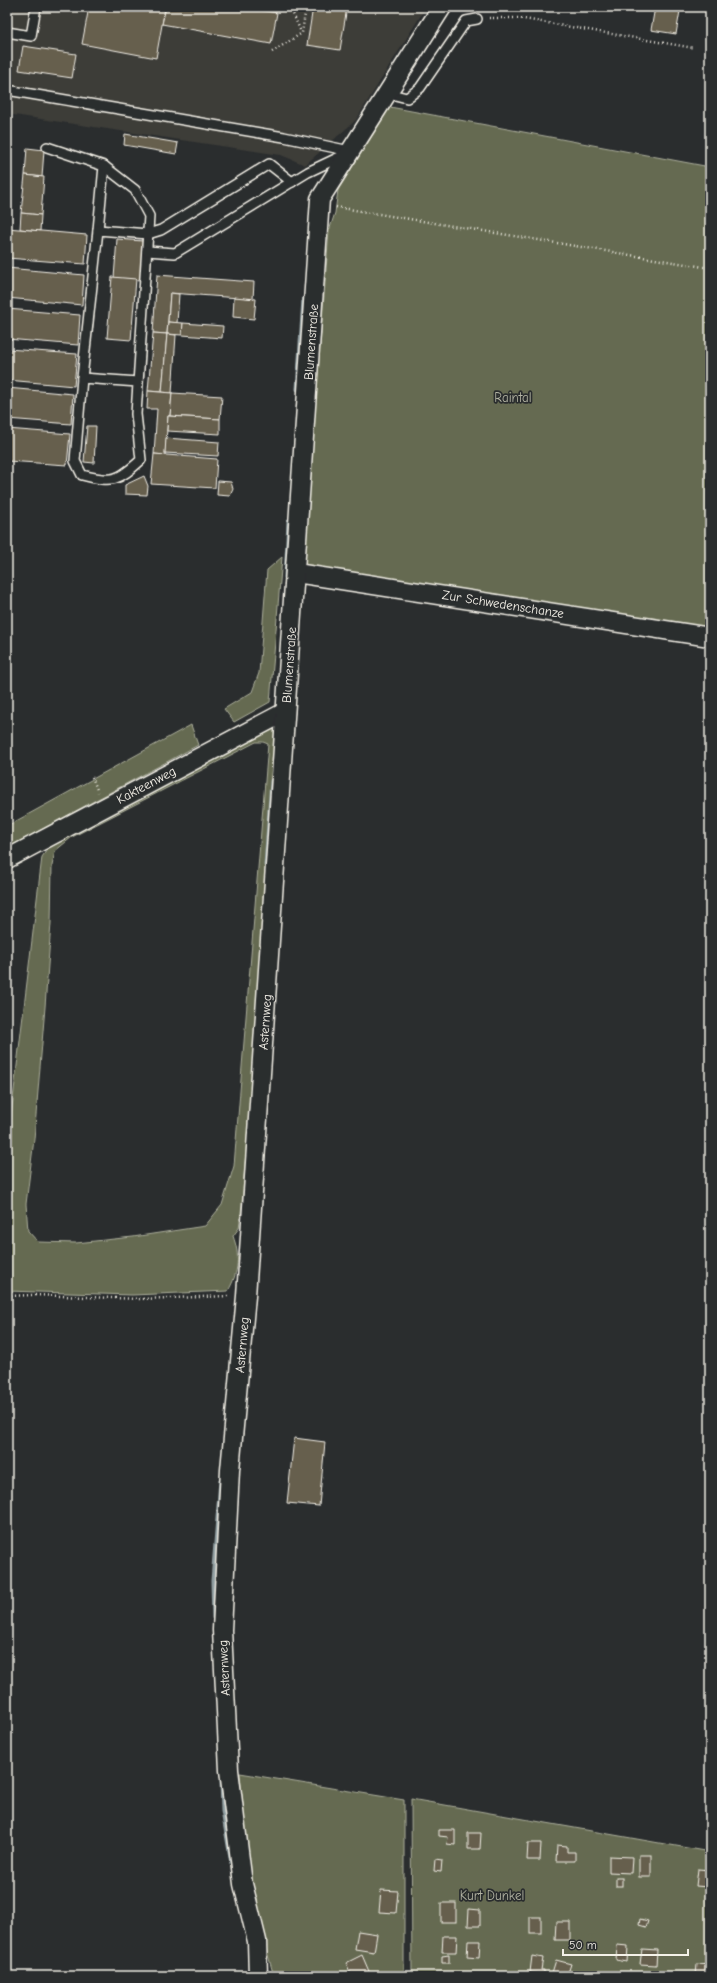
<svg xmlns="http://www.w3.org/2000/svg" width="717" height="1983" font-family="'Comic Neue',sans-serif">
  <rect width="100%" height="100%" fill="#2a2d2e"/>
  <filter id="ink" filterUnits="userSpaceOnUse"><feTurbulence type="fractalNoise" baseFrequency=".025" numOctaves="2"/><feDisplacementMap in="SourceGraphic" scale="8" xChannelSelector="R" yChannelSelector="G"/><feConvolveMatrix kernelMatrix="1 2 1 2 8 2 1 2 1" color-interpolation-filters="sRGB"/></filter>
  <g filter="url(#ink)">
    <!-- built -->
    <path fill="#3c3c38" d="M7,7H426L356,120L305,165L281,155L7,114Z"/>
    <!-- green -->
    <g fill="#656b51" stroke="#acae9c" fill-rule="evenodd">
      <path d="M390,107L710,167V631L303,566L329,231L335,213L338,190Z"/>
      <path d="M282,557L270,702L234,722L224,709L252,692L259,673L267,570Z"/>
      <path d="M191,725L198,745L7,848V826Z"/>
      <path d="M274,728L278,733L268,822L261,955L242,1204L239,1228L233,1236C240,1255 239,1272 228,1291L132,1295L7,1291V1149L42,857L53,841ZM256,742H263L268,744L234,1166L222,1205L205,1226L133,1237L76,1243L38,1242L28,1231L26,1204L34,1139L45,1007L51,923L52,866L55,851L72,837Z"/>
      <path d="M240,1773L404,1800V1976H272L273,1973L250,1890Z"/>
      <path d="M411,1799L710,1852V1976H412Z"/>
    </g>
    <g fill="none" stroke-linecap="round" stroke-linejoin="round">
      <!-- stream -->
      <g stroke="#919fa2" stroke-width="5">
        <path d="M298,389L304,299"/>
        <path d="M286,577L289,521"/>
        <path d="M266,865L272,781"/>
        <path d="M214,1618L213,1581L221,1480"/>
        <path d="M222,1781L223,1811L232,1863"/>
      </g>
    </g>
    <!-- building -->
    <g fill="#665e4e" stroke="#f4f1e8">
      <path d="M89,7L165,8L156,58L82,44Z"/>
      <path d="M166,7H243L277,13L271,44L162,24Z"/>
      <path d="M313,7H347L340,50L307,45Z"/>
      <path d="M655,7L680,11L676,34L651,30Z"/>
      <path d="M23,46L76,54L72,78L19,70Z"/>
      <path d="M125,134L178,143L176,154L124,145Z"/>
      <path d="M27,148L44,150L42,177L25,175Z"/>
      <path d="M25,175L44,177L41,215L21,213Z"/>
      <path d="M21,213L41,215L40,231L20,229Z"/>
      <path d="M7,228L87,235L85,264L7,258Z"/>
      <path d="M117,239L143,241L140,280L114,278Z"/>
      <path d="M7,268L84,275L82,305L7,298Z"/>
      <path d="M157,275L254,282L253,299L170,293L167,334L153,333Z"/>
      <path d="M112,277L136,279L131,340L107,338Z"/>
      <path d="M170,293L179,294L177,323L168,322Z"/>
      <path d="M234,297L256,299L254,319L233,317Z"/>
      <path d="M7,309L80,315L78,345L7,339Z"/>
      <path d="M168,322L183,323L182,335L167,334Z"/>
      <path d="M183,323L223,326L222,338L182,335Z"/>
      <path d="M153,333L167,334L162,392L148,391Z"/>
      <path d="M167,334L176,335L172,393L162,392Z"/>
      <path d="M7,349L77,354L74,386L7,380Z"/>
      <path d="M7,388L73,394L71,424L7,419Z"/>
      <path d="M148,391L172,393L170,416H168L165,455L154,454L157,409H147Z"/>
      <path d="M172,393L222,396L220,419L170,416Z"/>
      <path d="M168,416L220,419V434L167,431Z"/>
      <path d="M87,426H96L94,463L84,462Z"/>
      <path d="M7,429L70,434L67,465L7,461Z"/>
      <path d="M166,438L219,442L218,456L165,453Z"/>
      <path d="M154,454L217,459L215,488L151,484Z"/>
      <path d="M144,476L148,486L147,495L125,494V485Z"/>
      <path d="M218,481L231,482L233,489L230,496L217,495Z"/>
      <path d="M294,1438L325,1442L319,1506L287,1503Z"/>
      <path d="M439,1830H455V1845L447,1844L448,1837L439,1836Z"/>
      <path d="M468,1833H481L480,1849H468Z"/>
      <path d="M528,1843H541L540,1860H527Z"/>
      <path d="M557,1845L567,1846V1852H575V1861H556Z"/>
      <rect x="639" y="1855" width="12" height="22"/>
      <path d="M609,1856L632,1857L631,1873L609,1872Z"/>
      <path d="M435,1859L442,1860L441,1872L434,1871Z"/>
      <path d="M698,1869L710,1870L708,1887L696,1886Z"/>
      <rect x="616" y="1878" width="6" height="8"/>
      <path d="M381,1890L398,1891L396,1913L379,1912Z"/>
      <rect x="441" y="1903" width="15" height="19"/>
      <path d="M469,1909L480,1910V1926H468Z"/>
      <rect x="530" y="1917" width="11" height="16"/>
      <path d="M640,1919L648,1921L646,1927L639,1925Z"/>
      <path d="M556,1922H570V1940H555Z"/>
      <path d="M358,1931L377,1934L374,1952L355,1949Z"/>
      <path d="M443,1936H457L456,1952H442Z"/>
      <path d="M468,1941H480L479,1958L467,1957Z"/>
      <path d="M617,1945L628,1946L627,1962L616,1960Z"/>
      <path d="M642,1949L657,1950L656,1965L640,1964Z"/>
      <path d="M362,1955L371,1976H352L346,1963Z"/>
      <path d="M449,1955V1963H442V1956Z"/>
      <path d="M532,1956L543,1958L541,1970H544V1974L530,1972Z"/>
      <path d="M556,1960L571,1964L567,1976H551Z"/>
      <path d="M697,1964L710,1965V1976H696Z"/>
    </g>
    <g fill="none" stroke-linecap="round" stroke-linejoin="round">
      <!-- service casing -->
      <g stroke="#f4f1e8" stroke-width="12">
        <g id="service">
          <path d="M7,32L31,36L36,7"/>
          <path d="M7,90L284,137L350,151"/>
          <path d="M387,93L407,98L420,88L466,21L477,19"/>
          <path d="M47,147L104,166L98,230"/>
          <path d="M104,166L135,190L149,216L136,414L141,460C118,481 113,483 82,475L75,461L82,378L138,382"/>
          <path d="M147,251L175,253L308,172L346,154"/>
          <path d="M82,378L98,230L148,234L161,230L269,164L292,182"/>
        </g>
      </g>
      <!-- minor casing -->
      <g stroke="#f4f1e8" stroke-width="21">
        <g id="minor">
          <path d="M296,573L710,637"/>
          <path d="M7,859L285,712"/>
          <path d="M258,1976L257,1941L243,1884L229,1770L222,1630L230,1470L246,1296L320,199L442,7"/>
        </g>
      </g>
      <!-- path -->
      <g stroke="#f4f1e8" stroke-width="2.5" stroke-dasharray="1 3" stroke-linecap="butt">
        <path d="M290,7L301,32"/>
        <path d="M489,18H518L694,48"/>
        <path d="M272,52L302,33L306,7"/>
        <path d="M336,207L710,268"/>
        <path d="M92,777L98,792"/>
        <path d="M7,1296L34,1295L140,1299L230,1296"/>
      </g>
      <!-- service -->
      <use href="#service" stroke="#2a2d2e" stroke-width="9"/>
      <!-- minor -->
      <use href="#minor" stroke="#2a2d2e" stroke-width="18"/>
    </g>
  </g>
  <g text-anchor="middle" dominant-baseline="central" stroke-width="3.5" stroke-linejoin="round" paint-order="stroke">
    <!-- street labels -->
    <g font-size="13" fill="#f4f1e8" stroke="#2a2d2e">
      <text transform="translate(311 342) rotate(-86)">Blumenstraße</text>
      <text transform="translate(503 604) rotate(9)">Zur Schwedenschanze</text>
      <text transform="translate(289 665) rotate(-86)">Blumenstraße</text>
      <text transform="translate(146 785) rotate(-28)">Kakteenweg</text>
      <text transform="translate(265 1022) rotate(-86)">Asternweg</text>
      <text transform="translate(242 1345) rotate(-85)">Asternweg</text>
      <text transform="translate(224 1668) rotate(-93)">Asternweg</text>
    </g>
    <!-- park labels -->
    <g font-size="13" fill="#b4b5a4" stroke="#2a2d2e">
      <text x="513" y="397">Raintal</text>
      <text x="492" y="1895">Kurt Dunkel</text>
    </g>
  </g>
  <!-- margin -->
  <rect width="717" height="1983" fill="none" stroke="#2a2d2e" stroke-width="24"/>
  <rect x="12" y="12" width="693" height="1959" fill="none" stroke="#f4f1e8" stroke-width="1.5" filter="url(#ink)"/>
  <!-- scale -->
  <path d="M563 1949v6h125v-6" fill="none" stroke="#f4f1e8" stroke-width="2"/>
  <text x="569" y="1949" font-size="12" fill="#f4f1e8" stroke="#2a2d2e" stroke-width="3" paint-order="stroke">50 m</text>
</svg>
